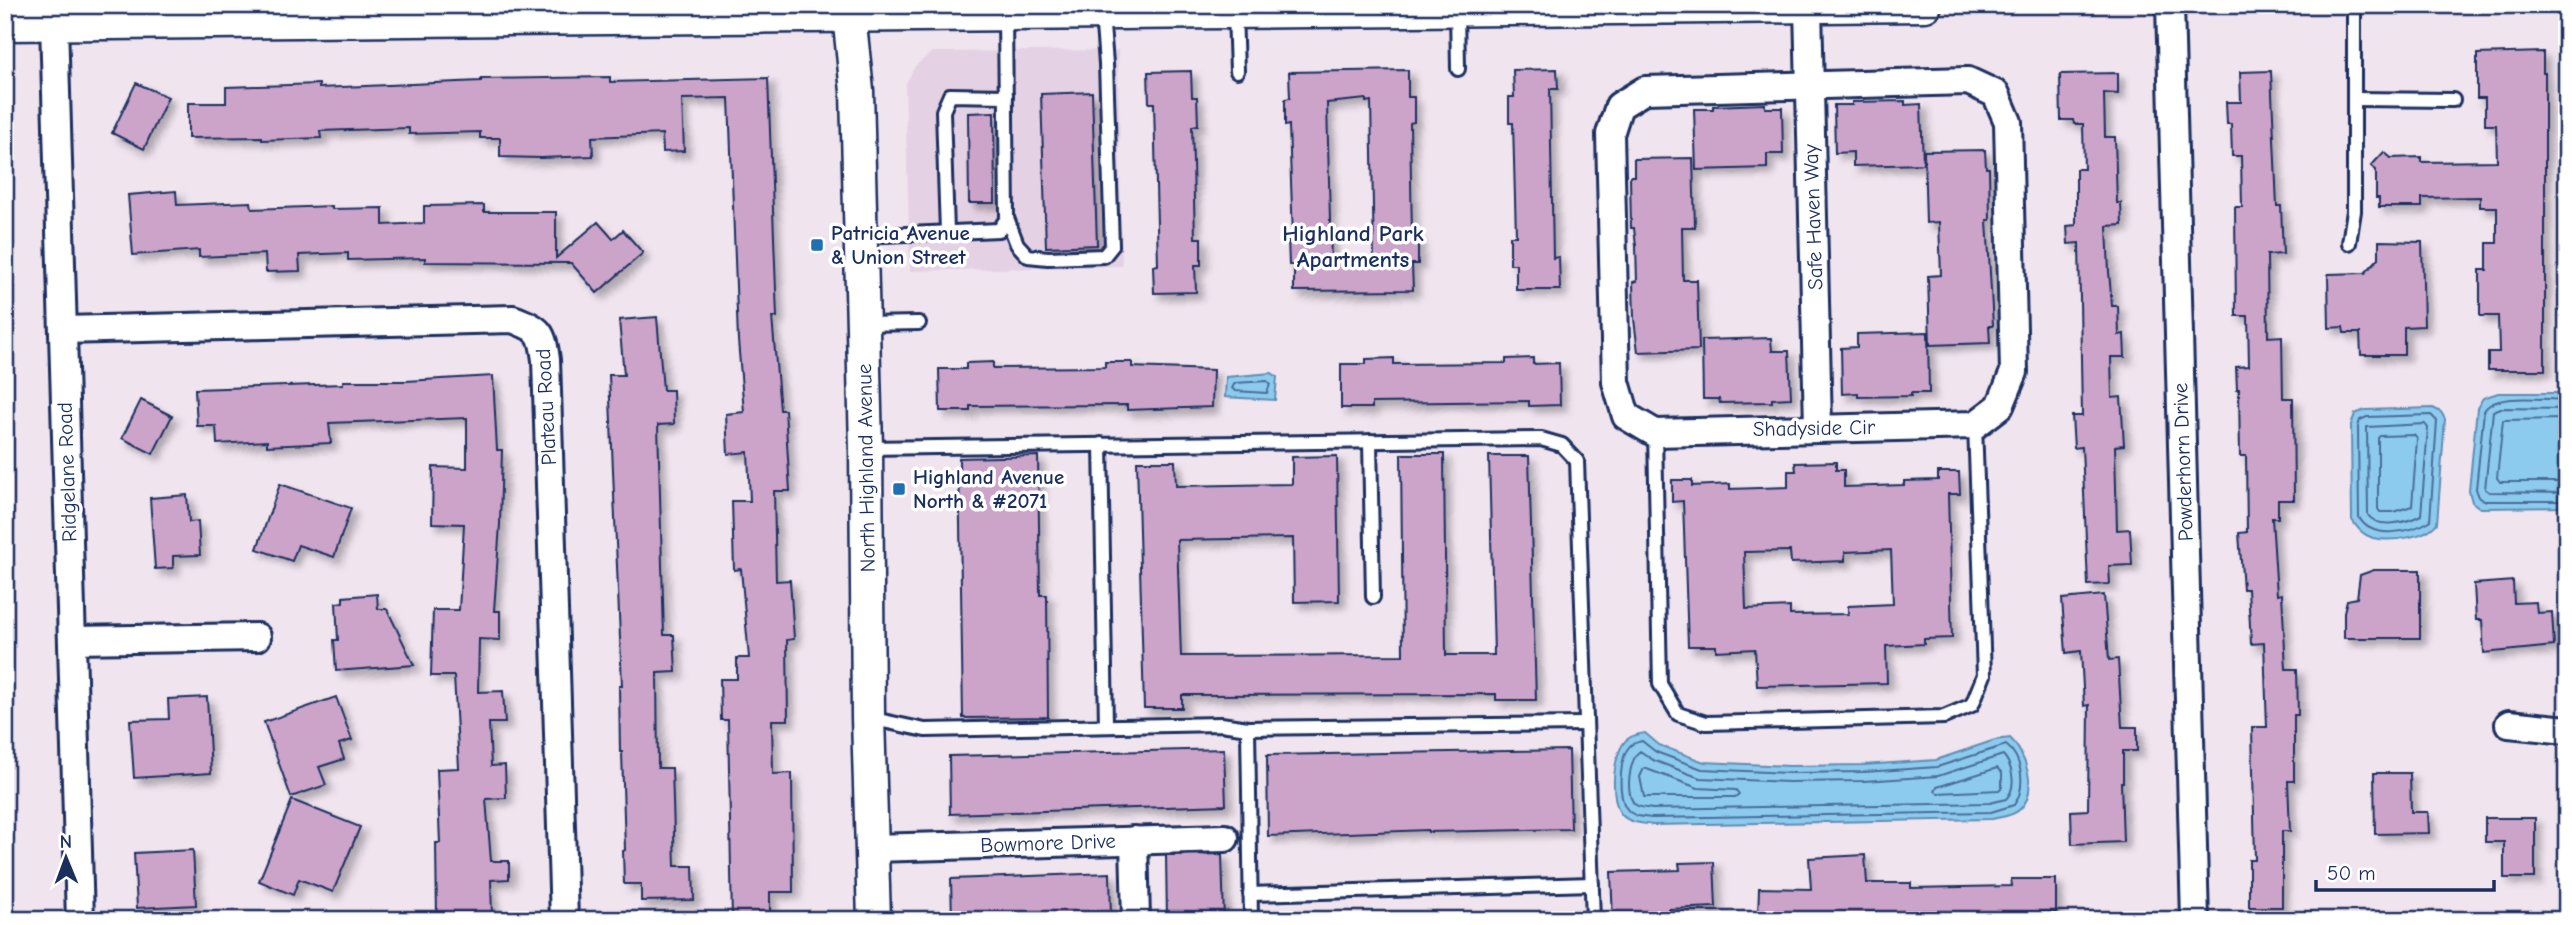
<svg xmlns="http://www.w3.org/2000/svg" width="2572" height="925" font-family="'Comic Neue',sans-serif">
  <defs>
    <filter id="shadow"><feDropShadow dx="6" dy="6" stdDeviation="3.5" flood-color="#0004"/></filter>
  </defs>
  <rect width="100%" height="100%" fill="#f0e4ef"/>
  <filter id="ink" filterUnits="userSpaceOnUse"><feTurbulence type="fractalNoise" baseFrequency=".0143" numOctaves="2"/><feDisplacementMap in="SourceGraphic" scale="14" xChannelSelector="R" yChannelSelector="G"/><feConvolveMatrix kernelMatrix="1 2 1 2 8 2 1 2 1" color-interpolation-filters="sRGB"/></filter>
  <g filter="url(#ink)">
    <!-- built -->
    <path fill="#e5d1e4" d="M1118,50L1122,266L910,271L905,85L915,66L932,52Z"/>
    <!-- water -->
    <g fill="#8dcbee" stroke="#5f8db4" stroke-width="2">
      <path d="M1272,373L1277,377L1275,400L1225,397L1226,377Z"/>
      <path d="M2498,393H2567V507L2480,508L2472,502L2469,491L2477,408L2483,398Z"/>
      <path d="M2433,408L2441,412L2445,419L2437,523C2426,538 2390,542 2373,538C2363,535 2358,529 2352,520L2351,425L2355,414L2365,410Z"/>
      <path d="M1645,733L1659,745L1704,762L1789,766L1863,765L1936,760L1995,740L2010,738C2025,753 2040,792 2019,810C2013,816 2001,817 1992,819L1652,825C1642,823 1629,823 1622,815C1609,801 1612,748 1629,738C1633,735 1640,734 1645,733Z"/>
    </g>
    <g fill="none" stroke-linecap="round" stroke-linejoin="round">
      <!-- shore -->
      <g stroke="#496d98" stroke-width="2">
        <path d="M1267,381L1270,384L1267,393L1235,391L1232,388L1235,383Z"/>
        <path d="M2567,400C2547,400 2493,392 2484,411L2476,489L2479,497L2484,501H2567"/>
        <path d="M2567,409L2501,408L2493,411L2485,489L2489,492L2567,493"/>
        <path d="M2431,415L2437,421L2430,521C2411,532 2371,541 2359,517L2358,427L2360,420L2367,417Z"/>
        <path d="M2567,419L2503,420L2497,478L2500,482H2567"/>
        <path d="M2425,424L2428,428L2421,515C2408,522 2378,530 2368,515L2367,427Z"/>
        <path d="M2414,435L2417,439L2412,506L2393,512H2380L2378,509V438L2380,436Z"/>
        <path d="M1642,741L1656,752L1702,769L1789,773L1864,772L1937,767L2006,745C2023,758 2026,788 2014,805L1991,812L1653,818C1644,817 1633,817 1627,809C1617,798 1619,754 1631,745C1633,743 1639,742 1642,741Z"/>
        <path d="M1640,751L1653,760L1700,778L1789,782L1864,781L1938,776L2003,755C2013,766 2017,788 2006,799L1990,803L1653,809C1648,808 1640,808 1636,805C1624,797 1629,758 1640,751Z"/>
        <path d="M1644,768L1698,788L1736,790L1739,794L1735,797H1644L1640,777Z"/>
        <path d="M1997,768L2002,773V787L1999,790L1938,793L1935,791L1937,787Z"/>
      </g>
    </g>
    <!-- building -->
    <g fill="#cca4ca" stroke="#1b2f5e" stroke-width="2" fill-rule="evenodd" filter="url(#shadow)">
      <path d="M2543,52V73H2545V370H2488V352H2499L2498,316H2480V270H2487V243H2497V207H2480V197L2422,198V207H2379V198H2376V170L2371,166L2384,152L2391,158L2421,157V162L2497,161L2496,125H2485V98H2477V54Z"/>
      <path d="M1557,69L1558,89H1550L1553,258L1559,257L1560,290H1516V264H1510V236H1516L1513,123H1509V97H1514L1513,70Z"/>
      <path d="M1408,70V97H1414V122L1410,123L1412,236H1418V264H1412L1413,290L1294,291V265H1289L1288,238H1293L1289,125L1285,126V99L1290,98L1289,72ZM1366,99V102L1371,101L1374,259L1331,260L1327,103Z"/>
      <path d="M1191,71L1192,97H1197L1198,125L1192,126L1195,238H1201V265H1195L1196,292L1154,293L1153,266L1158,265L1154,103H1149L1148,72Z"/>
      <path d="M2271,71L2277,206H2281L2283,254L2267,255L2268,337L2282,336L2283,398H2293L2294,500H2278V518H2272L2277,595L2282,594L2286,669H2297L2298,715H2294V781H2288L2290,831H2282V907H2249V860H2255L2252,727H2267L2264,643L2251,644L2248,589H2243L2239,533L2247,532L2246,456H2240L2239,389H2237L2236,367L2249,366L2248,316H2236L2235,207H2242L2241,156H2232L2231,124H2227L2226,102H2241L2240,72Z"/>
      <path d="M2118,73V94L2104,93L2105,137H2115L2117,203H2121L2122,225L2107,226L2109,272L2112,306H2118L2119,335L2124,334L2125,357H2111L2112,398L2121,397L2124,445L2115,446L2117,530L2130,529L2132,565L2109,566L2110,584L2088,585L2082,447L2074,448L2072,416H2082L2079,243L2068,244L2067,226L2076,225V169H2084L2083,124H2074L2073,120H2061L2060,74Z"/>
      <path d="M610,77V82L768,78L777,317H772L780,410H785L790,491H774L776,581L790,580L794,639L787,640L788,720H772L773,774L792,773L793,892H770V920H732L728,720H721L720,679H737V658H749L741,569L734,570L732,501H750L748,452L728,454L726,414L744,412L738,340L729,98L682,99L684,151L663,152L662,134L592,137L593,156L541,158L500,157V138H480V132L409,134V128L320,131L321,138L262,140V137L188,138V103H226V87L319,84V88L481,81V79Z"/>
      <path d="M136,83L168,97L144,149L112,133Z"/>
      <path d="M1092,92L1097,245L1046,247L1041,94Z"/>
      <path d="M1905,101V105L1921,104L1923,164L1853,166V152L1835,153L1834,105H1852V102Z"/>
      <path d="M1765,104V108H1782L1783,154H1767V168L1696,170L1694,109H1713V106Z"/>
      <path d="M994,112L995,203H969L968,113Z"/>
      <path d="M1985,150L1986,168H1989L1990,220H1987L1993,326H1989L1990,343L1930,345L1928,276L1941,275L1939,222L1926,223L1924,151Z"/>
      <path d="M1693,158L1695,227H1682L1683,280H1697L1699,350L1638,352L1634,319L1633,282L1637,281L1636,246L1634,228H1631L1630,176H1634V159Z"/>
      <path d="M176,191L177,205L251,202L252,209L332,206V209L383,208V225L424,223V206L484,205V212H556V258L598,222L613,239L623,230L643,253L597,293L571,263L425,262V258L348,260V253L299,255L300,271L266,272L265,254L199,257V250L133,255L128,195Z"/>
      <path d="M2379,241L2422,242L2424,326L2404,327V355H2361L2360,333H2344L2343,327L2329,328L2328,274L2365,273L2379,258Z"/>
      <path d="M657,317L663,390H673L674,424L658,425L664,635H674L676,672L657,673L658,768H672L675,866H693L694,900L641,901V884H624L623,851L625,850L622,752H620L619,686H622L609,375H624L619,320Z"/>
      <path d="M1928,332L1929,393H1911V396L1858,397V393L1842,394L1841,348L1857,347V334Z"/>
      <path d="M1771,338L1772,351H1789L1791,398L1772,399V402L1720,403L1719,399H1703L1702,340Z"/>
      <path d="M1394,358V364L1506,363V359L1533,358V364L1559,363L1560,405L1529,406V401L1372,403V408H1341V364H1366V359Z"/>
      <path d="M993,362V368L1105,367V362H1132V367L1213,370L1212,407L1127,410V405L970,406V411H940L939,369H966V363Z"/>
      <path d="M493,376L497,450H502L500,524L494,611H500V640L479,639L478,692L503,691L505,723H489L491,766L505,765L506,798L486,799L491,861H509V879L491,880L492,917L437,918L436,843H440L437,769L459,768L454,676H431L433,610H459L464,524L432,523L433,467L467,468V418L329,423L331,443L267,446V441L217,444L216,426H197L195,389L343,384V381H406Z"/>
      <path d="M141,400L172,416L153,454L122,438Z"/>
      <path d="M1401,454H1444L1446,655H1494L1489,456H1529L1536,700H1496V694L1182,695V708H1144L1137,461H1175L1176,486L1292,484V457L1337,456L1339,601L1294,602L1293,538L1177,540L1181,656L1403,655Z"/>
      <path d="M1038,456L1040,595H1047L1048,717L963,718L959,458Z"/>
      <path d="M1836,462V470H1844V487L1904,485V481L1938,480V472H1959L1960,494H1948L1952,638L1924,639V644L1886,646L1887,683L1757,686L1755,649L1716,651V646H1688L1683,501L1672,502V480H1692V486L1730,484V489L1788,487V471H1796L1795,463ZM1891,550L1893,604L1848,606V614L1790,615V607L1746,609L1744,552L1790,551L1791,563L1845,561V552Z"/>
      <path d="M280,484L351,508L334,557L298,545L292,561L257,549Z"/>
      <path d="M187,495L189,522L198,521L200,555L173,556V568L155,569L150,498Z"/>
      <path d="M2374,570H2420V638H2344V612L2347,600L2357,598L2360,575Z"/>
      <path d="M2513,581L2514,603L2536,602L2537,613L2552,612L2554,646L2484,653L2482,620H2476L2474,584Z"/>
      <path d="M377,594L378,609H387L414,665L336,671L334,640H338L336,603L343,602V597Z"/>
      <path d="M2104,595L2109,660L2118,659L2122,727H2137V751H2123V782H2121L2123,842L2072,844L2071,811L2088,810L2089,705L2084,706L2081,651L2066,653L2062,599Z"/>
      <path d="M207,697L211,773L134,778L130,720L169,719L168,699Z"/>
      <path d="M336,697L352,740L339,744L344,759L319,767L326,785L291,797L264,722Z"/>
      <path d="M1224,749L1226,805L950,814L949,756Z"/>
      <path d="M1569,750L1571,829L1428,832V830L1268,836L1267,755Z"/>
      <path d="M2374,773H2410L2411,812H2428L2429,833L2375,834Z"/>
      <path d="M292,800L360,827L333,892L299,879L293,895L259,881Z"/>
      <path d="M2485,818H2535V878H2504V842H2485Z"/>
      <path d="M193,850L196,905L137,908L134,853Z"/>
      <path d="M1222,854L1224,920H1167L1166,855Z"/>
      <path d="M1865,855L1867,883H1911V888L2012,886L2011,879H2056V912L1998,913V920H1877V914L1800,920L1758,919L1759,888L1811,889L1809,858Z"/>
      <path d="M1714,862L1716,907L1669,909V920H1613L1611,872L1680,870L1679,863Z"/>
      <path d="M1110,873L1111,920H952L951,879Z"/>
    </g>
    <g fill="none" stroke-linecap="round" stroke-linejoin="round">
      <!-- service casing -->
      <g stroke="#1b2f5e" stroke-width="18">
        <g id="service">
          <path d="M1457,10L1458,69"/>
          <path d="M1235,12L1237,71"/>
          <path d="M2355,99L2453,100"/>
          <path d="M1007,218L1017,244L1028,256L1048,258L1104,256L1112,246L1106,64L1102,13"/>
          <path d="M947,232L943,111L950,95L1006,96"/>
          <path d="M861,236L999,230L1007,218L1005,14"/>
          <path d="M2349,243L2354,211V5"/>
          <path d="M864,324L919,323"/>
          <path d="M1655,433L1660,684L1678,714L1706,723L1944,717L1972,705L1984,675L1975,425"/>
          <path d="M1370,441L1373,597"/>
          <path d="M1101,444L1106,725"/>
          <path d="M866,448L1541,439L1562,445L1577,461L1593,920"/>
          <path d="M869,718L925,730L1221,724L1248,728L1585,724"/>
          <path d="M1248,728L1251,920"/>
          <path d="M1250,894L1592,884"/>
        </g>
      </g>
      <!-- minor casing -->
      <g stroke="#1b2f5e" stroke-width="32">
        <g id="minor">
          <path d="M2170,5L2195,920"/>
          <path d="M1808,7L1818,427"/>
          <path d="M54,23L80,920"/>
          <path d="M1968,81L1996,94L2008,122L2014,372L2000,406L1975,425L1655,433L1626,416L1616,382L1610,134L1619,106L1645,90Z"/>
          <path d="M63,330L513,319C540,330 542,330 546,360L564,920"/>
          <path d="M73,640L257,637"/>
          <path d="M2509,724L2567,730"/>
          <path d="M1134,840L1136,920"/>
          <path d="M872,848L1225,838"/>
        </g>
      </g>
      <!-- tertiary casing -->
      <g stroke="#1b2f5e" stroke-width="37">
        <g id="tertiary">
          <path d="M848,5L857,91L866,448L868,717L874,920"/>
          <path d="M5,24L1925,5"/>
        </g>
      </g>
      <!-- service -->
      <use href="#service" stroke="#fff" stroke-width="12"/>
      <!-- minor -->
      <use href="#minor" stroke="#fff" stroke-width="26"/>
      <!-- tertiary -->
      <use href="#tertiary" stroke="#fff" stroke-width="32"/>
    </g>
  </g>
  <!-- markers -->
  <g fill="#1f6fb2" stroke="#fff" stroke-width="2.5">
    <rect x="810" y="238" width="14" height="14" rx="3.5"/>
    <rect x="892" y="482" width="14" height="14" rx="3.5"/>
  </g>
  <g text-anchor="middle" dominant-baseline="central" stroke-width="7" stroke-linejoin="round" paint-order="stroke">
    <!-- street labels -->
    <g font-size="21" fill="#1b2f5e" stroke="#fff">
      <text transform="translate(1813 217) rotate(-92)">Safe Haven Way</text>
      <text transform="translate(546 407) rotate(-93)">Plateau Road</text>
      <text transform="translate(1814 428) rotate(-1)">Shadyside Cir</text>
      <text transform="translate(2183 462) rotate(-92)">Powderhorn Drive</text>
      <text transform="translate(866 468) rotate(-91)">North Highland Avenue</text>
      <text transform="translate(67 472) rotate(-92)">Ridgelane Road</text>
      <text transform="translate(1048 843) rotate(-2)">Bowmore Drive</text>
    </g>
    <!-- poi labels -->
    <g font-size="21" font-weight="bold" fill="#1b2f5e" stroke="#fff" text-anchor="start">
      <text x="831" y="233">Patricia Avenue<tspan x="831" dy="24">&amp; Union Street</tspan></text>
      <text x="913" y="477">Highland Avenue<tspan x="913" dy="24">North &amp; #2071</tspan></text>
    </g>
    <!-- neighbourhood labels -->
    <g font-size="23" font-weight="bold" fill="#1b2f5e" stroke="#fff">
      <text x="1353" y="233">Highland Park<tspan x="1353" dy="26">Apartments</tspan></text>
    </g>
  </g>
  <!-- margin -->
  <rect width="2572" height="925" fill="none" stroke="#fff" stroke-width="28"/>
  <rect x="14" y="14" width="2544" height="897" fill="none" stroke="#1b2f5e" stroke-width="2.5" filter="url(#ink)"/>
  <!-- north arrow -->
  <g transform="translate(66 858) rotate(359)" stroke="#ffffff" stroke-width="5" paint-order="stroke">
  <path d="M0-5L12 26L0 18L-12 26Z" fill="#1b2f5e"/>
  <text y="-10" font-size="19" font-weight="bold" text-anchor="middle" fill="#1b2f5e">N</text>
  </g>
  <!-- scale -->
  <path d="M2316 880v10h178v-10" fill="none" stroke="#1b2f5e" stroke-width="3.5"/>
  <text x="2327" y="880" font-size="21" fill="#1b2f5e" stroke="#ffffff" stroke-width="5" paint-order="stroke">50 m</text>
</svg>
